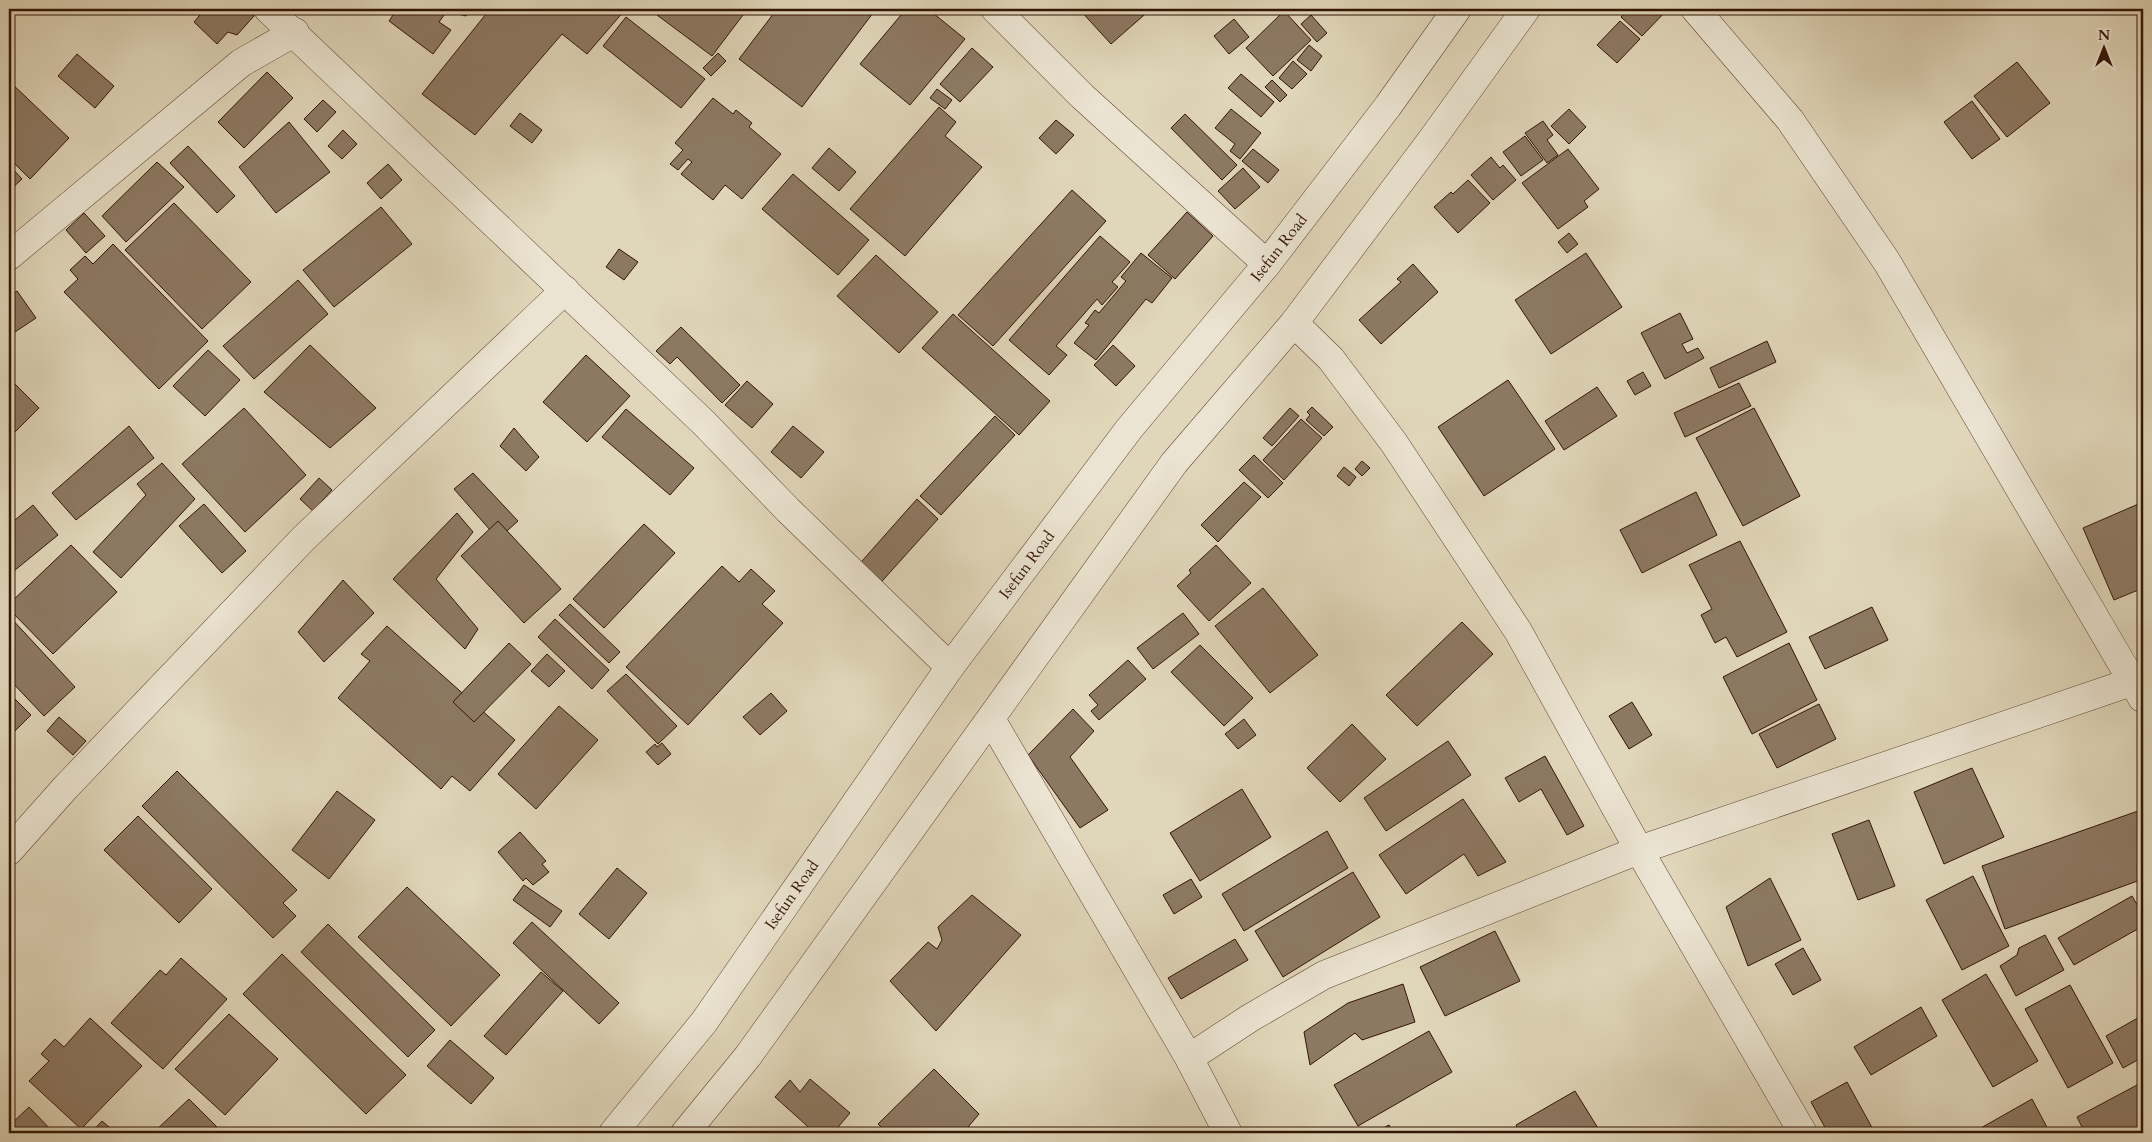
<svg xmlns="http://www.w3.org/2000/svg" width="2152" height="1142" font-family="Cardo,serif">
  <rect width="100%" height="100%" fill="#e0d6b9"/>
  <filter id="stains"><feTurbulence type="fractalNoise" baseFrequency=".004" numOctaves="4"/><feColorMatrix values="0 0 0 0 .2 0 0 0 0 .09 0 0 0 0 .02 0 0 0 .5 -.17"/></filter>
  <radialGradient id="worn" r=".72"><stop offset=".6" stop-color="#630" stop-opacity="0"/><stop offset="1" stop-color="#630" stop-opacity=".3"/></radialGradient>
  <!-- building -->
  <g fill="#8d7963" stroke="#331505">
    <path d="M205,9H246L254,16L237,35L228,32L217,44L194,22Z"/>
    <path d="M397,9H471L466,16L447,11L439,22L451,30L433,54L389,21Z"/>
    <path d="M490,9H623L624,11L587,54L562,34L475,135L422,94Z"/>
    <path d="M662,9H742L746,11L712,56L657,15Z"/>
    <path d="M777,9H876L802,107L739,59Z"/>
    <path d="M906,9H928L965,39L910,105L860,64Z"/>
    <path d="M1079,9H1151L1111,44Z"/>
    <path d="M1629,9H1668L1642,36L1621,17Z"/>
    <path d="M1284,11L1311,40L1273,76L1246,48Z"/>
    <path d="M1311,15L1327,33L1317,42L1301,24Z"/>
    <path d="M626,17L705,79L681,108L603,46Z"/>
    <path d="M1234,19L1249,37L1229,54L1214,36Z"/>
    <path d="M1620,21L1640,39L1617,63L1597,45Z"/>
    <path d="M1309,45L1322,56L1311,71L1297,60Z"/>
    <path d="M972,48L993,67L960,102L940,84Z"/>
    <path d="M718,53L726,61L711,76L703,68Z"/>
    <path d="M77,54L114,86L95,108L58,76Z"/>
    <path d="M1293,61L1307,74L1292,89L1279,78Z"/>
    <path d="M2017,62L2050,103L2007,137L1974,96Z"/>
    <path d="M267,72L293,98L244,148L218,122Z"/>
    <path d="M1241,74L1274,102L1261,117L1228,88Z"/>
    <path d="M1272,80L1287,95L1280,102L1265,87Z"/>
    <path d="M9,81L69,138L30,179L9,158Z"/>
    <path d="M937,89L952,100L945,109L930,98Z"/>
    <path d="M713,98L733,114L736,110L752,123L749,127L781,154L742,199L725,185L713,200L681,174L692,162L688,159L678,170L670,164L683,150L675,143Z"/>
    <path d="M323,100L336,112L317,132L304,119Z"/>
    <path d="M1972,101L2000,139L1972,159L1944,122Z"/>
    <path d="M939,107L956,122L945,136L982,167L905,256L850,209Z"/>
    <path d="M1231,109L1261,133L1240,159L1230,151L1235,144L1215,128Z"/>
    <path d="M1569,109L1586,127L1569,144L1551,126Z"/>
    <path d="M520,113L542,130L532,143L510,126Z"/>
    <path d="M1185,114L1237,165L1222,180L1171,128Z"/>
    <path d="M1056,120L1074,135L1056,154L1039,138Z"/>
    <path d="M1543,121L1553,135L1547,140L1558,155L1547,163L1525,133Z"/>
    <path d="M289,122L330,172L276,213L239,167Z"/>
    <path d="M343,130L357,144L342,159L328,146Z"/>
    <path d="M1525,136L1543,160L1521,176L1503,152Z"/>
    <path d="M188,146L235,196L217,213L170,163Z"/>
    <path d="M829,148L856,172L839,191L812,168Z"/>
    <path d="M1253,149L1279,170L1268,183L1242,161Z"/>
    <path d="M1568,149L1599,189L1584,201L1588,207L1558,229L1522,183Z"/>
    <path d="M1491,157L1500,168L1503,165L1516,180L1493,200L1471,175Z"/>
    <path d="M157,162L184,187L126,242L102,216Z"/>
    <path d="M388,164L402,180L381,199L367,183Z"/>
    <path d="M9,165L22,179L9,191Z"/>
    <path d="M1243,168L1260,187L1235,209L1218,191Z"/>
    <path d="M793,174L869,240L838,275L762,209Z"/>
    <path d="M1468,180L1490,203L1458,233L1434,207L1451,192L1453,194Z"/>
    <path d="M1072,190L1106,221L993,346L958,315Z"/>
    <path d="M174,203L251,282L202,329L125,250Z"/>
    <path d="M381,207L412,244L334,307L303,270Z"/>
    <path d="M1187,212L1213,236L1175,279L1148,255Z"/>
    <path d="M84,213L105,236L86,253L66,230Z"/>
    <path d="M1569,233L1578,244L1567,253L1558,242Z"/>
    <path d="M1100,236L1130,262L1112,282L1118,287L1102,305L1097,299L1056,346L1067,355L1049,375L1009,340Z"/>
    <path d="M113,244L208,341L159,389L64,292L78,279L70,270L85,256L93,264Z"/>
    <path d="M619,249L638,262L624,280L606,267Z"/>
    <path d="M1141,253L1172,278L1152,303L1146,299L1096,360L1074,343L1089,325L1085,323L1095,310L1099,313L1126,281L1121,277Z"/>
    <path d="M1586,253L1622,307L1551,354L1515,300Z"/>
    <path d="M876,255L938,312L899,353L837,296Z"/>
    <path d="M1413,264L1438,292L1381,344L1359,320L1401,282L1397,279Z"/>
    <path d="M298,280L328,314L254,379L223,346Z"/>
    <path d="M17,291L36,318L9,336V297Z"/>
    <path d="M1680,313L1693,339L1682,344L1687,353L1698,348L1704,358L1665,379L1641,333Z"/>
    <path d="M953,314L1050,401L1019,435L922,348Z"/>
    <path d="M681,327L740,385L722,403L677,357L670,364L656,351Z"/>
    <path d="M1767,341L1776,362L1719,388L1710,368Z"/>
    <path d="M310,345L376,408L330,448L264,392Z"/>
    <path d="M1113,345L1135,366L1116,386L1094,365Z"/>
    <path d="M208,350L240,380L205,416L173,386Z"/>
    <path d="M586,355L630,396L587,442L543,402Z"/>
    <path d="M1643,372L1651,386L1635,395L1627,381Z"/>
    <path d="M9,378L39,408L9,438Z"/>
    <path d="M1508,380L1555,449L1484,496L1438,427Z"/>
    <path d="M747,381L773,404L752,428L725,405Z"/>
    <path d="M1739,383L1751,406L1685,437L1674,413Z"/>
    <path d="M1597,387L1617,416L1564,450L1545,421Z"/>
    <path d="M1312,407L1333,427L1324,436L1306,420L1310,415L1307,412Z"/>
    <path d="M244,408L306,475L245,532L182,464Z"/>
    <path d="M1290,408L1299,416L1272,446L1263,438Z"/>
    <path d="M1754,408L1800,496L1743,526L1696,438Z"/>
    <path d="M626,409L694,468L670,495L602,437Z"/>
    <path d="M995,416L1015,435L941,515L920,496Z"/>
    <path d="M1301,419L1322,438L1284,480L1263,460Z"/>
    <path d="M129,426L154,458L76,520L52,493Z"/>
    <path d="M793,426L824,452L801,478L771,452Z"/>
    <path d="M514,428L539,457L526,471L500,446Z"/>
    <path d="M1254,455L1283,483L1268,498L1239,470Z"/>
    <path d="M1362,461L1370,468L1362,476L1355,469Z"/>
    <path d="M162,463L195,499L121,578L93,552L146,495L137,484Z"/>
    <path d="M1344,467L1356,477L1349,486L1337,476Z"/>
    <path d="M473,473L518,521L498,539L454,489Z"/>
    <path d="M319,478L332,490L313,511L300,499Z"/>
    <path d="M1244,482L1261,497L1218,542L1201,525Z"/>
    <path d="M1696,492L1717,535L1642,573L1620,530Z"/>
    <path d="M917,499L938,519L875,589L854,570Z"/>
    <path d="M2143,502V588L2114,600L2083,528Z"/>
    <path d="M204,504L246,551L222,573L179,526Z"/>
    <path d="M33,505L58,535L9,575V525Z"/>
    <path d="M457,513L473,532L436,579L478,629L465,649L393,579Z"/>
    <path d="M498,521L561,589L524,623L461,556Z"/>
    <path d="M644,524L675,553L604,628L573,599Z"/>
    <path d="M1740,541L1787,632L1737,657L1726,637L1715,643L1701,615L1712,609L1689,565Z"/>
    <path d="M71,545L117,592L53,654L9,609V604Z"/>
    <path d="M1216,545L1251,583L1209,621L1177,586L1191,573L1189,570Z"/>
    <path d="M722,566L739,582L751,569L775,591L762,604L783,623L688,725L626,667Z"/>
    <path d="M343,580L374,613L324,662L298,632Z"/>
    <path d="M1263,588L1318,655L1270,693L1215,626Z"/>
    <path d="M570,604L620,652L609,663L559,615Z"/>
    <path d="M1872,607L1888,640L1825,669L1809,637Z"/>
    <path d="M1183,613L1199,634L1153,669L1137,648Z"/>
    <path d="M9,616L75,687L44,716L9,679Z"/>
    <path d="M555,619L609,670L592,689L538,637Z"/>
    <path d="M1462,622L1493,654L1417,726L1386,695Z"/>
    <path d="M387,626L515,740L470,791L452,776L441,789L338,698L370,661L361,654Z"/>
    <path d="M509,643L531,664L474,722L453,702Z"/>
    <path d="M1789,643L1817,700L1752,734L1723,677Z"/>
    <path d="M1200,645L1253,698L1224,726L1171,672Z"/>
    <path d="M547,654L565,671L549,687L531,671Z"/>
    <path d="M1128,660L1146,679L1099,720L1091,711L1098,705L1089,695Z"/>
    <path d="M626,674L677,726L658,744L607,691Z"/>
    <path d="M9,693L31,715L9,737Z"/>
    <path d="M771,693L787,711L760,735L743,717Z"/>
    <path d="M1632,702L1652,735L1629,749L1609,716Z"/>
    <path d="M1819,704L1836,739L1777,768L1759,734Z"/>
    <path d="M559,706L598,740L536,809L498,774Z"/>
    <path d="M1073,709L1094,731L1070,757L1108,810L1080,828L1028,755Z"/>
    <path d="M59,717L86,741L73,755L47,731Z"/>
    <path d="M1244,719L1256,735L1238,749L1225,734Z"/>
    <path d="M1352,724L1386,759L1340,802L1307,768Z"/>
    <path d="M1448,741L1471,775L1386,831L1364,798Z"/>
    <path d="M662,743L671,754L658,765L646,752L655,744L657,747Z"/>
    <path d="M1545,756L1584,826L1567,835L1541,789L1519,802L1505,778Z"/>
    <path d="M1972,768L2004,837L1944,864L1914,792Z"/>
    <path d="M177,771L297,890L283,903L296,916L273,938L142,806Z"/>
    <path d="M1242,789L1271,837L1200,881L1170,833Z"/>
    <path d="M337,791L375,820L329,879L292,850Z"/>
    <path d="M1463,799L1506,862L1478,876L1464,854L1406,894L1379,855Z"/>
    <path d="M2138,811L2143,826V879L2005,929L1982,866Z"/>
    <path d="M138,816L212,889L179,923L104,850Z"/>
    <path d="M1869,820L1895,886L1858,900L1832,834Z"/>
    <path d="M1327,831L1348,868L1244,931L1222,894Z"/>
    <path d="M520,832L546,861L542,864L549,872L533,885L526,878L523,881L498,852Z"/>
    <path d="M617,868L647,893L609,939L579,914Z"/>
    <path d="M1353,872L1380,917L1283,977L1255,931Z"/>
    <path d="M1973,876L2009,946L1962,970L1926,900Z"/>
    <path d="M1770,878L1801,940L1748,966L1726,907Z"/>
    <path d="M1191,879L1202,897L1174,914L1163,895Z"/>
    <path d="M524,885L562,911L550,927L513,900Z"/>
    <path d="M407,887L500,975L451,1026L358,937Z"/>
    <path d="M972,895L1021,935L936,1031L890,981L928,942L937,949L942,940L938,927Z"/>
    <path d="M2132,896L2143,915V926L2074,965L2058,938Z"/>
    <path d="M532,922L619,1003L599,1024L513,943Z"/>
    <path d="M328,924L435,1030L408,1057L301,952Z"/>
    <path d="M1495,931L1520,981L1445,1016L1420,967Z"/>
    <path d="M2045,935L2064,970L2016,996L2000,966L2017,955L2019,948Z"/>
    <path d="M1235,939L1248,960L1181,999L1168,978Z"/>
    <path d="M1803,948L1821,980L1793,995L1775,964Z"/>
    <path d="M282,954L406,1075L366,1114L243,994Z"/>
    <path d="M181,958L227,999L163,1069L111,1023L160,970L166,975Z"/>
    <path d="M541,972L563,991L506,1055L484,1036Z"/>
    <path d="M1986,974L2038,1061L1993,1087L1942,1000Z"/>
    <path d="M1403,984L1415,1022L1362,1040L1355,1033L1310,1065L1304,1032L1348,1003Z"/>
    <path d="M2070,985L2113,1063L2068,1088L2025,1009Z"/>
    <path d="M1921,1007L1937,1036L1871,1075L1854,1047Z"/>
    <path d="M229,1014L278,1059L225,1115L175,1069Z"/>
    <path d="M2143,1015V1057L2123,1068L2106,1036Z"/>
    <path d="M90,1018L142,1066L81,1129L29,1081L49,1061L41,1054L55,1039L64,1047Z"/>
    <path d="M1429,1031L1452,1072L1358,1126L1334,1085Z"/>
    <path d="M450,1040L494,1078L471,1104L427,1066Z"/>
    <path d="M934,1069L979,1114L963,1133H888L878,1124Z"/>
    <path d="M810,1079L850,1113L833,1133H815L775,1097L790,1080L800,1092Z"/>
    <path d="M1847,1082L1875,1133H1828L1811,1102Z"/>
    <path d="M2137,1085L2143,1097V1133H2085L2077,1117Z"/>
    <path d="M1575,1091L1601,1133H1520L1516,1125Z"/>
    <path d="M189,1099L223,1133H153Z"/>
    <path d="M2032,1099L2050,1133H1972Z"/>
    <path d="M29,1107L54,1133H14L9,1126Z"/>
    <path d="M102,1121L116,1133H91Z"/>
    <path d="M1389,1125L1394,1133H1374Z"/>
  </g>
  <g fill="none" stroke-linecap="round" stroke-linejoin="round">
    <!-- minor casing -->
    <g stroke="#5e4532" stroke-width="29">
      <g id="minor">
        <path d="M268,9L704,423L788,510L950,667"/>
        <path d="M995,9L1082,96L1267,264"/>
        <path d="M1695,9L1790,120L1887,262L2142,698"/>
        <path d="M9,256L241,63L295,32"/>
        <path d="M1294,323L1331,359L1394,443L1518,631L1639,850L1803,1133"/>
        <path d="M991,719L1189,1058L1228,1133"/>
        <path d="M9,851L66,787L304,538L565,290"/>
        <path d="M1189,1058L1250,1018L1324,975L1639,850L2143,678"/>
        <path d="M613,1133L704,1022L950,667L1129,429L1267,264L1388,106L1457,9"/>
        <path d="M685,1133L748,1056L1174,463L1294,323L1433,138L1526,9"/>
      </g>
    </g>
    <!-- minor -->
    <use href="#minor" stroke="#ebe4d2" stroke-width="28"/>
  </g>
  <g text-anchor="middle" dominant-baseline="central" stroke-width="4" stroke-linejoin="round" paint-order="stroke">
    <!-- street labels -->
    <g font-size="16" fill="#331505" stroke="#ebe4d2">
      <text transform="translate(1279 248) rotate(-52)">Isefun Road</text>
      <text transform="translate(1027 565) rotate(-53)">Isefun Road</text>
      <text transform="translate(792 895) rotate(-55)">Isefun Road</text>
    </g>
  </g>
  <!-- margin -->
  <rect width="2152" height="1142" fill="none" stroke="#e0d6b9" stroke-width="30"/>
  <rect x="10" y="10" width="2132" height="1122" fill="none" stroke="#331505" stroke-width="2.5"/>
  <rect x="15" y="15" width="2122" height="1112" fill="none" stroke="#331505"/>
  <!-- north arrow -->
  <g transform="translate(2104 48)" stroke="#ebe4d2" stroke-width="4" paint-order="stroke">
  <path d="M0-4L9 19L0 12L-9 19Z" fill="#331505"/>
  <text y="-8" font-size="14" font-weight="bold" text-anchor="middle" fill="#331505">N</text>
  </g>
  <rect width="100%" height="100%" filter="url(#stains)"/>
  <rect width="100%" height="100%" fill="url(#worn)"/>
</svg>
